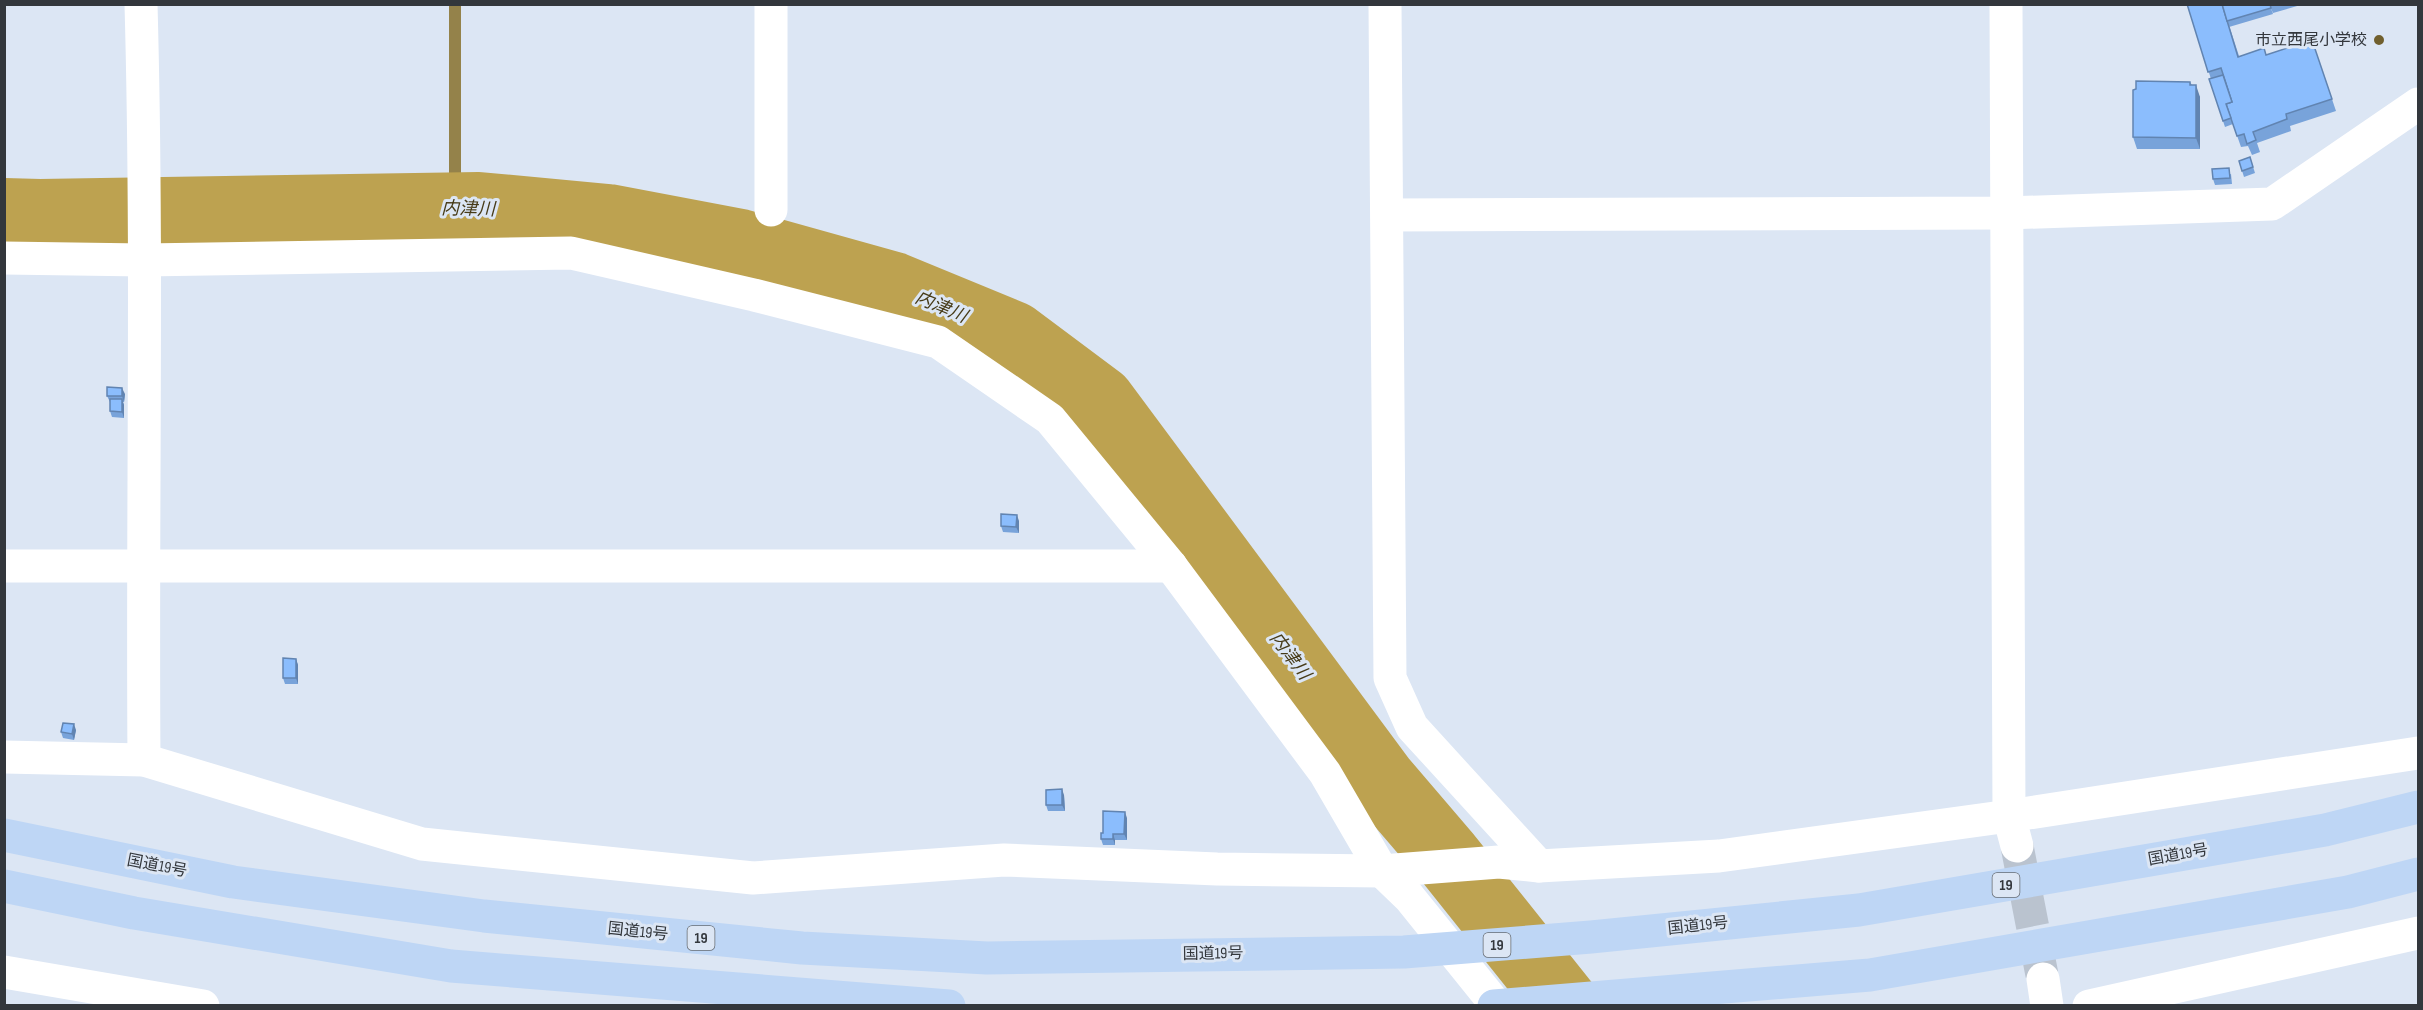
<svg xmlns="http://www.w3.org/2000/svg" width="2423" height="1010" font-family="'Sofia Sans Condensed','Noto Sans JP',sans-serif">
  <rect width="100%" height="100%" fill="#dce6f4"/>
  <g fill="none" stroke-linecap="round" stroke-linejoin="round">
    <!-- stream -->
    <path stroke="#94824a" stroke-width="12" d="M455,4V177L479,207"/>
    <!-- river -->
    <path stroke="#bda250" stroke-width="70" d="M4,213L40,214L479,207L608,219L740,244L894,287L1013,336L1100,401L1382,781L1447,857L1566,1006"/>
    <!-- street-tunnel -->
    <path stroke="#bac3cf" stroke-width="33" stroke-dasharray="33 16" stroke-linecap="butt" d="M2017,846L2042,975"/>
    <!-- street -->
    <g stroke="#fff" stroke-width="33">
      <path d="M141,4C148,256 142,508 144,760"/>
      <path d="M1385,4L1390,678L1412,727L1539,866"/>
      <path d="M2006,4L2009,816L2017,846"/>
      <path d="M771,210V4"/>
      <path d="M1388,215L2007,213L2272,204L2418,104"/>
      <path d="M4,258L144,260L571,253L754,295L938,342L1050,419L1171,566L1325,773L1382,871L1409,897L1497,1006"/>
      <path d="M4,566H1171"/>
      <path d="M4,757L144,760L422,844L753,878L1004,860L1217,869L1382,871L1499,862L1539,866L1719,856L2009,816L2418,753"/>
      <path d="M4,972L203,1006"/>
      <path d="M2043,979L2047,1006"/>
      <path d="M2089,1006L2418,933"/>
    </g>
    <!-- highway -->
    <g stroke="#bed6f5" stroke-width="33">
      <path d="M4,835L233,882L484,916L802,948L987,958L1404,952L1591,937L1859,910L2325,830L2418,807"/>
      <path d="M4,886L134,913L451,966L949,1006"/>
      <path d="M1494,1006L1870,975L2348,892L2418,874"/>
    </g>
  </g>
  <!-- wall -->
  <g fill="#78a3da">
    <path d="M2187,4H2304L2273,13L2270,6L2273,14L2229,27V25L2239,56L2266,55L2312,40L2336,111L2290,126L2291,131L2257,143L2260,152L2252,155L2248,146L2241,147L2233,124L2225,127L2209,79H2211Z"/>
    <path d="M2190,82L2200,97V149H2137L2133,137Z"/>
    <path d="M2250,157L2255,173L2244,177L2239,161Z"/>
    <path d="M2231,174L2232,184L2215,185L2213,179Z"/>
    <path d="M125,394L124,402H123L124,405V418L112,417L110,411V402L107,396Z"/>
    <path d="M1019,521V533L1003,532L1001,526Z"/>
    <path d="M296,659L298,665V684H285L283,678Z"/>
    <path d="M76,730L74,740L63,738L61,732Z"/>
    <path d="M1064,795L1065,811H1048L1046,805Z"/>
    <path d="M1127,818V840H1115V845H1103L1101,839L1103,833Z"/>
  </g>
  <!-- shaded-wall -->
  <g fill="#6184b1">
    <path d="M2196,85L2200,97V149L2196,138Z"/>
    <path d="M122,388L125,394L124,402L122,396Z"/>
    <path d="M122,399L124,405V418L122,412Z"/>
    <path d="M1017,515L1019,521V533L1016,527Z"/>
    <path d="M296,659L298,665V684L296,678Z"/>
    <path d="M74,724L76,730L74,740L72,734Z"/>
    <path d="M1062,789L1064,795L1065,811L1062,805Z"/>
    <path d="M1125,812L1127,818V840L1124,834Z"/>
    <path d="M1113,834L1115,840V845L1113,839Z"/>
  </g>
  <!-- building -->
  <g fill="#8bbdfd" stroke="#6184b1" stroke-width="1.5">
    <path d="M2187,4H2222L2238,57L2264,48L2266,55L2312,40L2332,99L2286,114L2287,119L2253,132L2256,140L2247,144L2244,134L2237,136L2226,104L2232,102L2221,68L2208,72Z"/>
    <path d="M2222,4H2270L2271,8L2227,21Z"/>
    <path d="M2223,75L2232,102L2226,104L2231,118L2223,121L2209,79Z"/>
    <path d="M2136,81L2190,82V85H2196V138L2133,137V90L2136,89Z"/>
    <path d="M2250,157L2253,167L2242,171L2239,161Z"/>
    <path d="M2229,168L2230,178L2213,179L2212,169Z"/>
    <path d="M107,387L122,388V396H107Z"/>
    <path d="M110,399H122V412L110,411Z"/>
    <path d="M1001,514L1017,515L1016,527L1001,526Z"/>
    <path d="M283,658L296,659V678H283Z"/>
    <path d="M63,723L74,724L72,734L61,732Z"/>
    <path d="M1062,789V805H1046V790Z"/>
    <path d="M1103,811L1125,812L1124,834H1113V839H1101V833H1103Z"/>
  </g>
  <!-- markers -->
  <circle fill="#705f2d" stroke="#dce6f4" stroke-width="2" cx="2379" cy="40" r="6"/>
  <g text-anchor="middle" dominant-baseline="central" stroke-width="6" stroke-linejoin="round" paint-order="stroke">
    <!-- shield labels -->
    <g fill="#dce6f4" stroke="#666c73" stroke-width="1.5">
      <rect x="1992.5" y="873" width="27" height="24" rx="4.5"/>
      <rect x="687.5" y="926" width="27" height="24" rx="4.5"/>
      <rect x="1483.5" y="933" width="27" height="24" rx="4.5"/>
    </g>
    <g font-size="15" font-weight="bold" fill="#33373c">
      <text x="2006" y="885">19</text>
      <text x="701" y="938">19</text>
      <text x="1497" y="945">19</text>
    </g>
    <!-- poi labels -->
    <g font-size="16" fill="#33373c" stroke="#dce6f4" text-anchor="end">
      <text x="2367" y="40">市立西尾小学校</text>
    </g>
    <!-- street labels -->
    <g font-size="16" fill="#33373c" stroke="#dce6f4">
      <text transform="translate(2178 855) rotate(-10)">国道19号</text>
      <text transform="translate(157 866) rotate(11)">国道19号</text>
      <text transform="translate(1698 926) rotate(-6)">国道19号</text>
      <text transform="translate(638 932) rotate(6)">国道19号</text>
      <text transform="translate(1213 954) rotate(-1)">国道19号</text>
    </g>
    <!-- water labels -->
    <g font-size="18" font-style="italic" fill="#473b18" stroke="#dce6f4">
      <text transform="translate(468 209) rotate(1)">内津川</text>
      <text transform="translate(941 307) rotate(23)">内津川</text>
      <text transform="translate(1290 656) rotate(53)">内津川</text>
    </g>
  </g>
  <!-- border -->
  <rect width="2423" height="1010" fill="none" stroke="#33373c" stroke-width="12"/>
</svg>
